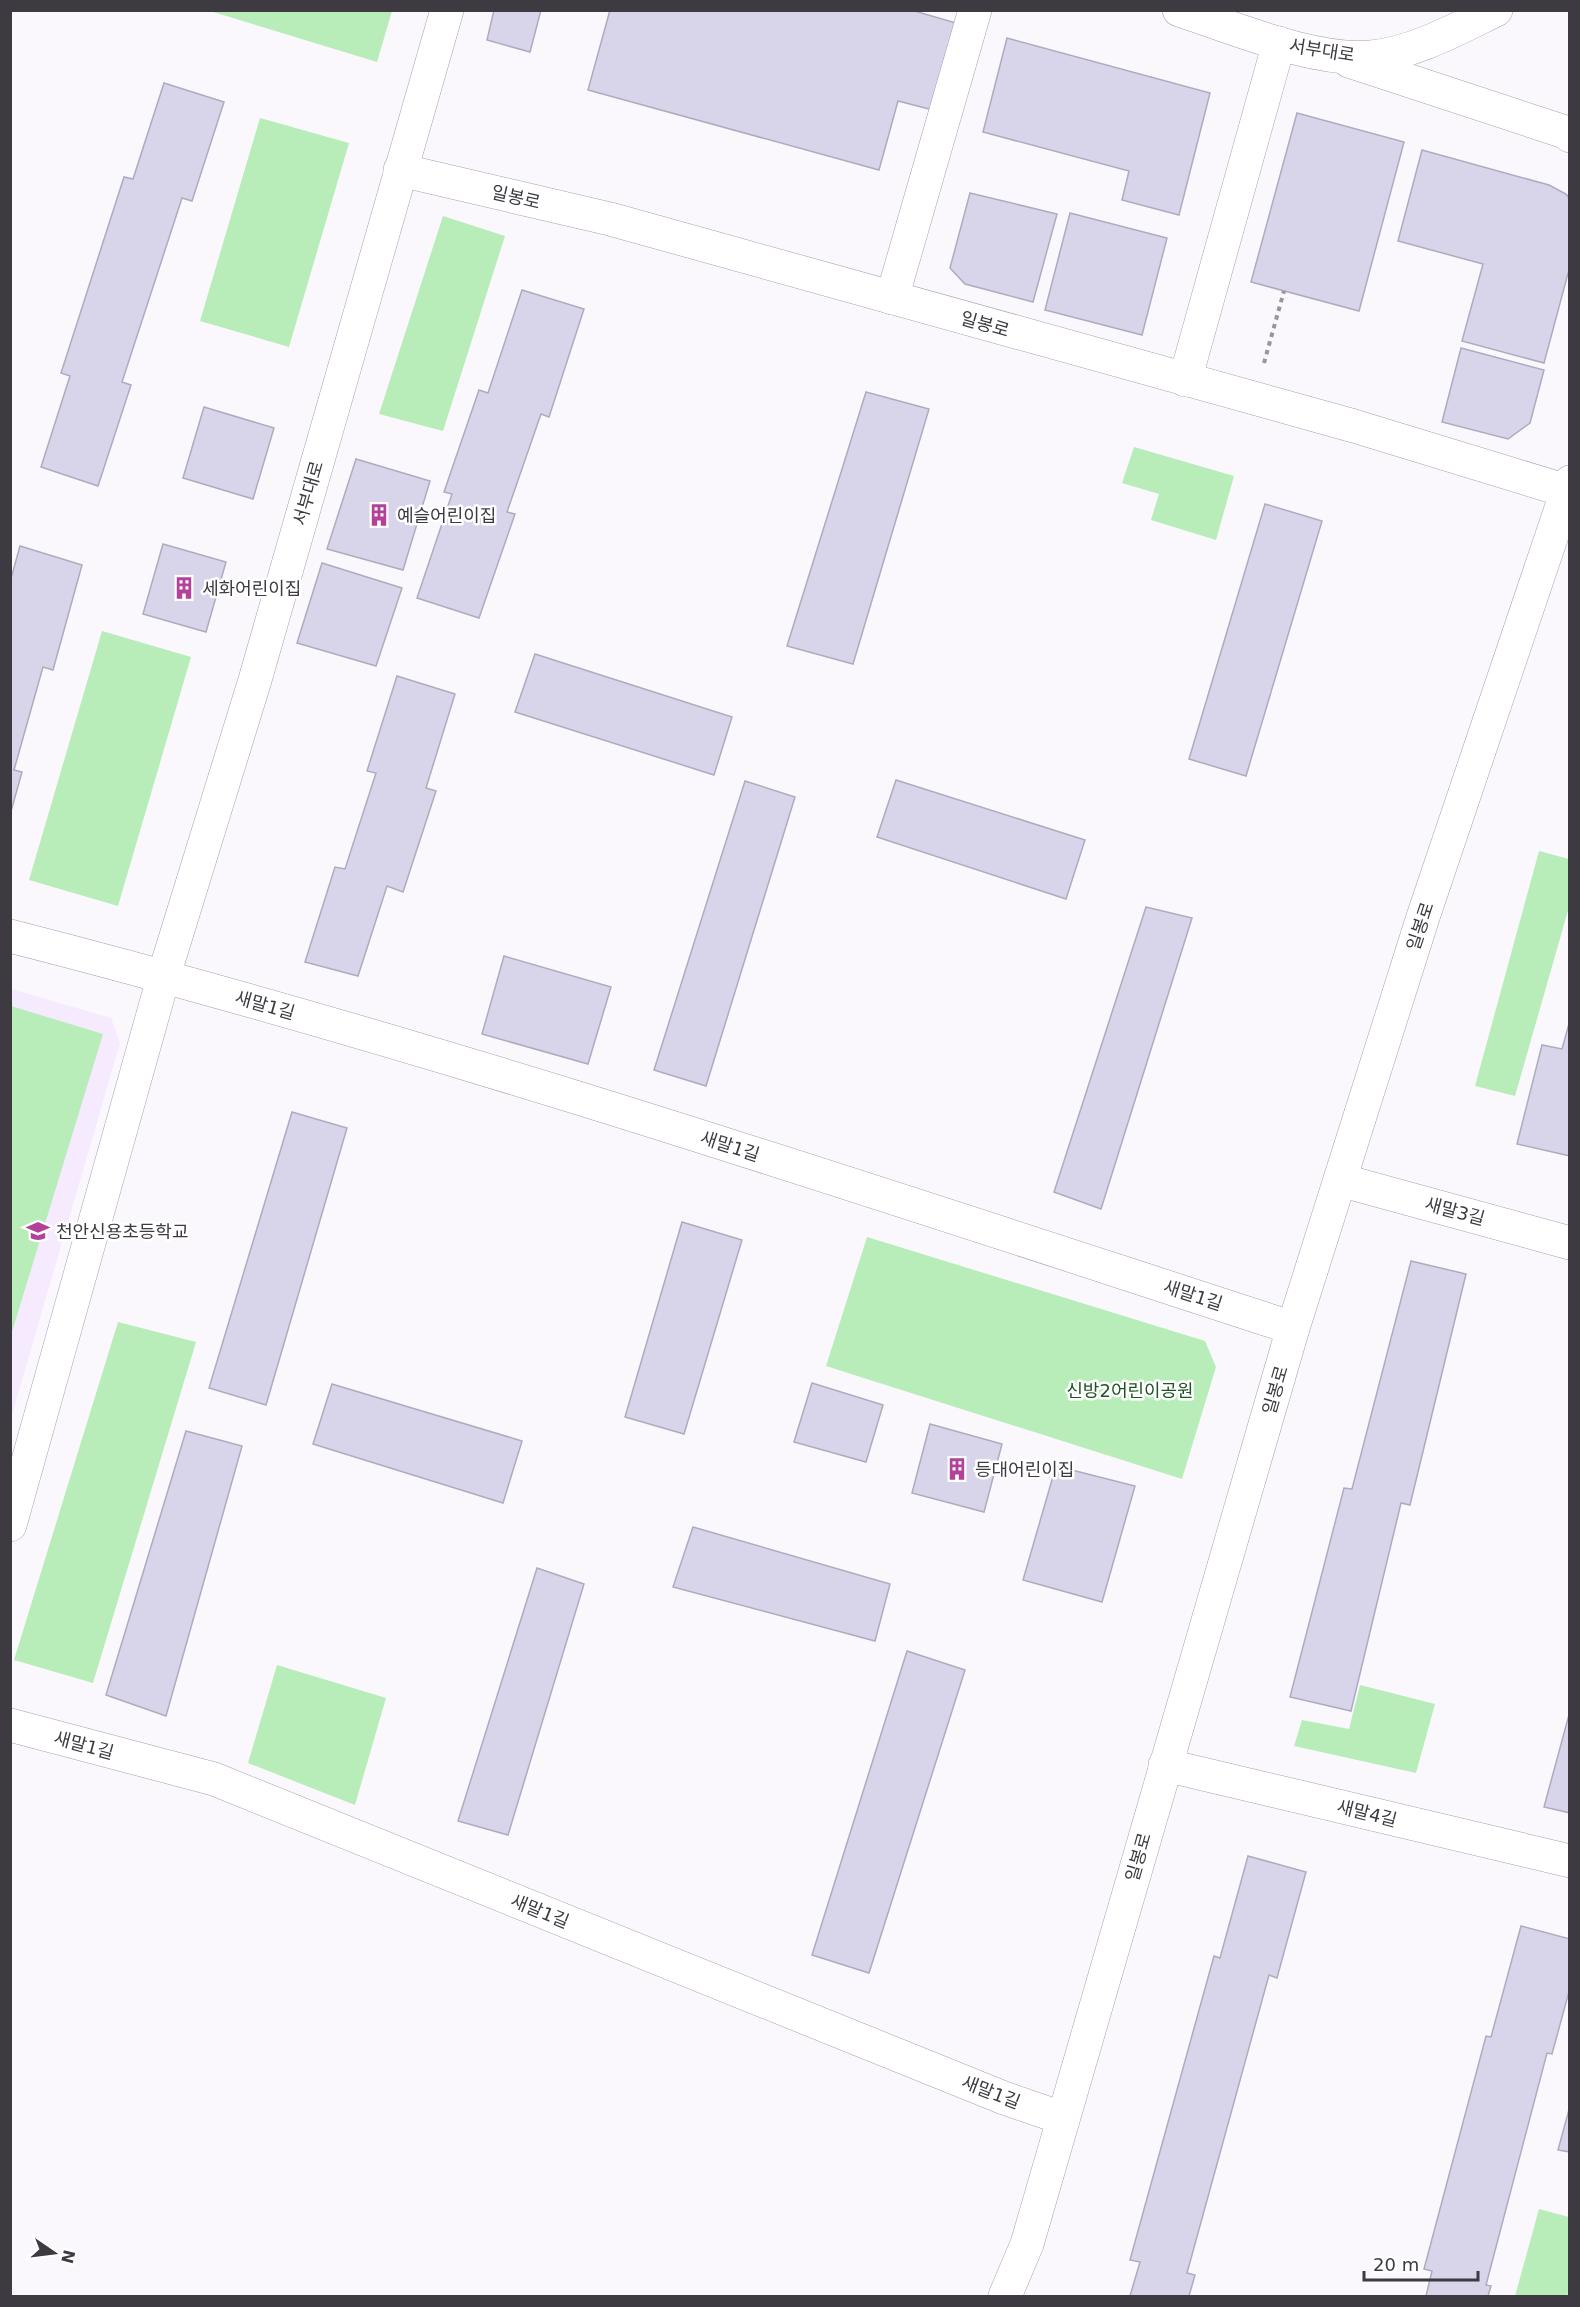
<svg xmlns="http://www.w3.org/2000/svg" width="1580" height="2307" font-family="'DejaVu Sans','Noto Sans KR',sans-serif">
  <rect width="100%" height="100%" fill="#faf8fc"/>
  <!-- education -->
  <path fill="#f6eafe" d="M11,989L111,1018L120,1043L11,1418Z"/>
  <!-- green -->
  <g fill="#b8edba">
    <path d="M210,11H392L377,62Z"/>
    <path d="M260,118L349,143L289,347L200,321Z"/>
    <path d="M443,216L505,236L443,431L379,414Z"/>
    <path d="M1134,447L1234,476L1216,540L1151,520L1159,494L1122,483Z"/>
    <path d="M102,631L191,657L118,906L29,880Z"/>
    <path d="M1539,851L1569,859V907L1515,1096L1475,1086Z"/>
    <path d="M11,1006L103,1034L11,1335L10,1006Z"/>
    <path d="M867,1237L1205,1341L1216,1367L1182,1479L826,1366Z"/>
    <path d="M118,1322L196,1342L93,1683L14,1660Z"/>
    <path d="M277,1665L386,1698L355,1805L248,1763Z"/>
    <path d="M1360,1685L1435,1704L1416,1773L1294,1746L1302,1720L1349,1729Z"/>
    <path d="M1539,2209L1569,2217L1570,2288L1567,2296H1515Z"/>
  </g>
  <!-- building -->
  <g fill="#d8d5ea" stroke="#aeabbf" stroke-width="1.5">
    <path d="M494,10H541L530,52L487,40Z"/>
    <path d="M610,10H911L956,23L933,110L898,101L879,170L588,90Z"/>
    <path d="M1007,38L1210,93L1179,215L1122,200L1129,171L983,132Z"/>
    <path d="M164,83L224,102L192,201L182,198L122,382L131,385L98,486L41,467L70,376L61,373L124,177L133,179Z"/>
    <path d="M1297,113L1404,142L1359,311L1251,282Z"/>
    <path d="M1422,150L1549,185L1566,194L1570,199V266L1544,363L1462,341L1483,264L1398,241Z"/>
    <path d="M970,193L1057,214L1033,302L965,284L950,268Z"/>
    <path d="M1070,213L1167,238L1142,335L1045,310Z"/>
    <path d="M522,290L584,309L549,417L541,414L507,512L515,514L479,618L417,598L452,494L444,492L479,390L488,393Z"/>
    <path d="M1461,348L1544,370L1530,423L1508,439L1442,422Z"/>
    <path d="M866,392L929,409L853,664L787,646Z"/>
    <path d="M204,407L274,428L253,499L183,478Z"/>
    <path d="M356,459L430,481L403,570L327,549Z"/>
    <path d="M1265,504L1322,521L1246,776L1189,759Z"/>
    <path d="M163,544L226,562L206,632L143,614Z"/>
    <path d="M20,546L82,565L53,670L43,667L14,770L22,772L10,815V582Z"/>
    <path d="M322,563L402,588L376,666L297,643Z"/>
    <path d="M535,654L732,717L714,775L515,712Z"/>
    <path d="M397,676L455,694L426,788L436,791L403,892L387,886L358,976L305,962L335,867L345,869L376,773L367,771Z"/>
    <path d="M896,780L1085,840L1066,899L877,837Z"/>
    <path d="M745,781L795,797L706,1086L654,1070Z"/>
    <path d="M1146,907L1192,918L1101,1209L1054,1192Z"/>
    <path d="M504,956L611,987L588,1064L482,1034Z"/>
    <path d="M1570,1020V1156L1517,1144L1542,1045L1562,1049Z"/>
    <path d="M292,1112L347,1128L266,1405L209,1388Z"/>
    <path d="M682,1222L742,1240L684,1434L625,1417Z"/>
    <path d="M1411,1261L1466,1274L1410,1505L1401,1503L1351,1711L1290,1697L1344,1488L1352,1489Z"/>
    <path d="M812,1383L883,1405L866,1462L794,1442Z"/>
    <path d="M332,1384L522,1441L503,1503L313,1444Z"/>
    <path d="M930,1424L1002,1444L984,1512L912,1493Z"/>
    <path d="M186,1431L242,1446L166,1716L106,1695Z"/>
    <path d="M1056,1466L1135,1486L1102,1602L1023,1580Z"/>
    <path d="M693,1527L890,1584L875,1641L673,1587Z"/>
    <path d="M537,1568L584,1584L508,1835L458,1821Z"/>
    <path d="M907,1651L965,1670L869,1973L812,1955Z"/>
    <path d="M1570,1711V1813L1544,1807Z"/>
    <path d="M1248,1856L1306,1872L1277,1978L1269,1975L1187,2273L1195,2275L1189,2296H1130L1140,2262L1130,2260L1214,1956L1220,1958Z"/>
    <path d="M1521,1926L1570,1939V1988L1552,2054L1547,2053L1486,2285L1491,2286L1488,2296H1426L1432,2271L1424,2269L1486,2036L1491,2037Z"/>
    <path d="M1570,2106V2152L1558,2150Z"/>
  </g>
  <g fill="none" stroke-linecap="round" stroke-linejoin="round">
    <!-- minor casing -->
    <g stroke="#a89fb1" stroke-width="34">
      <g id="minor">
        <path d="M400,170L610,219L1354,426L1567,491"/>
        <path d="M892,298L975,10"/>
        <path d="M1185,380L1279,43"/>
        <path d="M10,936C444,1047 868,1190 1293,1328"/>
        <path d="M1340,1180L1570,1243"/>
        <path d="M10,1525L164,975L255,680L447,10"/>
        <path d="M10,1725L214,1779L1004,2098L1062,2118"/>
        <path d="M1165,1765L1570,1861"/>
      </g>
    </g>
    <!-- tertiary casing -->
    <g stroke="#a89fb1" stroke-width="34">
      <path id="tertiary" d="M1005,2296L1027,2244L1293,1328L1423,917L1570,482"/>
    </g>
    <!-- secondary casing -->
    <g stroke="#a89fb1" stroke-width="34">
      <g id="secondary">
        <path d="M1179,10C1235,28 1313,62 1371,57C1414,53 1459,28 1496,10"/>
        <path d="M1349,61L1565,132L1570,136"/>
      </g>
    </g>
    <!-- path -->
    <path stroke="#98969b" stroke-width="4" stroke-dasharray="4.5 4.5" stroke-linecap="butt" d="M1264,363L1284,291"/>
    <!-- minor -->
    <use href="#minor" stroke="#fff" stroke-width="33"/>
    <!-- tertiary -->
    <use href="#tertiary" stroke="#fff" stroke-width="33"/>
    <!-- secondary -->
    <use href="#secondary" stroke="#fff" stroke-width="33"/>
  </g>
  <!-- icons -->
  <defs>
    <g id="building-bare" transform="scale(1.8)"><path d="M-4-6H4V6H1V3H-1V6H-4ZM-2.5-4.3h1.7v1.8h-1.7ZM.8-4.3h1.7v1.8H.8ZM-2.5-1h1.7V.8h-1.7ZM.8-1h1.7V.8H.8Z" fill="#b34099" stroke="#fff" stroke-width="2.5" paint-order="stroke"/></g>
    <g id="school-bare" transform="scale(1.8)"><path d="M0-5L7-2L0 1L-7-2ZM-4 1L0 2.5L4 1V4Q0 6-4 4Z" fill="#b34099" stroke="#fff" stroke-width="2.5" paint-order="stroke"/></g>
  </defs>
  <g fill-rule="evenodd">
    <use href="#building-bare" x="379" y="515"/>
    <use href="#building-bare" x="184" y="588"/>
    <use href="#school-bare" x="38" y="1231"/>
    <use href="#building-bare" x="957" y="1469"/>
  </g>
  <g text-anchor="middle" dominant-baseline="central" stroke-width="5" stroke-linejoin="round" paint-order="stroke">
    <!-- street labels -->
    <g font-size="18" fill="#3d3a41" stroke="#fff">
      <text transform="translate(1322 50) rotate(9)">서부대로</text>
      <text transform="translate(516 197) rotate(13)">일봉로</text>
      <text transform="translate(985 324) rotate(16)">일봉로</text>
      <text transform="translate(308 493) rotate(-74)">서부대로</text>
      <text transform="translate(1420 926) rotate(-72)">일봉로</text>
      <text transform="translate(265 1005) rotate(16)">새말1길</text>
      <text transform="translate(730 1146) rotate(18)">새말1길</text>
      <text transform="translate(1455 1211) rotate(15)">새말3길</text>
      <text transform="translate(1193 1295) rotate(18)">새말1길</text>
      <text transform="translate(1275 1390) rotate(-74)">일봉로</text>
      <text transform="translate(84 1745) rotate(15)">새말1길</text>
      <text transform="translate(1367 1813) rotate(14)">새말4길</text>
      <text transform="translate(1138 1857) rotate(-74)">일봉로</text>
      <text transform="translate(540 1911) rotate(22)">새말1길</text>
      <text transform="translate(991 2092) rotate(21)">새말1길</text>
    </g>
    <!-- poi labels -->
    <g font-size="18" fill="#3d3a41" stroke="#fff" text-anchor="start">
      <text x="397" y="515">예슬어린이집</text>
      <text x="202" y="588">세화어린이집</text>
      <text x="56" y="1231">천안신용초등학교</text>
      <text x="975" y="1469">등대어린이집</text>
    </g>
    <!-- park labels -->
    <g font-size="18" fill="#1e5525" stroke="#fff">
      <text x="1130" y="1390">신방2어린이공원</text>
    </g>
  </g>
  <!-- border -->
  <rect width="1580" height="2307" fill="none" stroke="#3d3a41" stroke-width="24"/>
  <!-- north arrow -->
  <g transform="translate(54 2253) rotate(104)" stroke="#ffffff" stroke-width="4.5" paint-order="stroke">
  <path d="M0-4.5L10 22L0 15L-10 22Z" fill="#3d3a41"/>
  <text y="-9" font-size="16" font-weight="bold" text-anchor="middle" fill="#3d3a41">N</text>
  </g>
  <!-- scale -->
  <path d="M1364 2271v9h114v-9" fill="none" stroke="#3d3a41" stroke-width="3"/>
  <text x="1373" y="2271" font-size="18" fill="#3d3a41" stroke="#ffffff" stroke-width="4.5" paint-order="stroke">20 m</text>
</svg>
